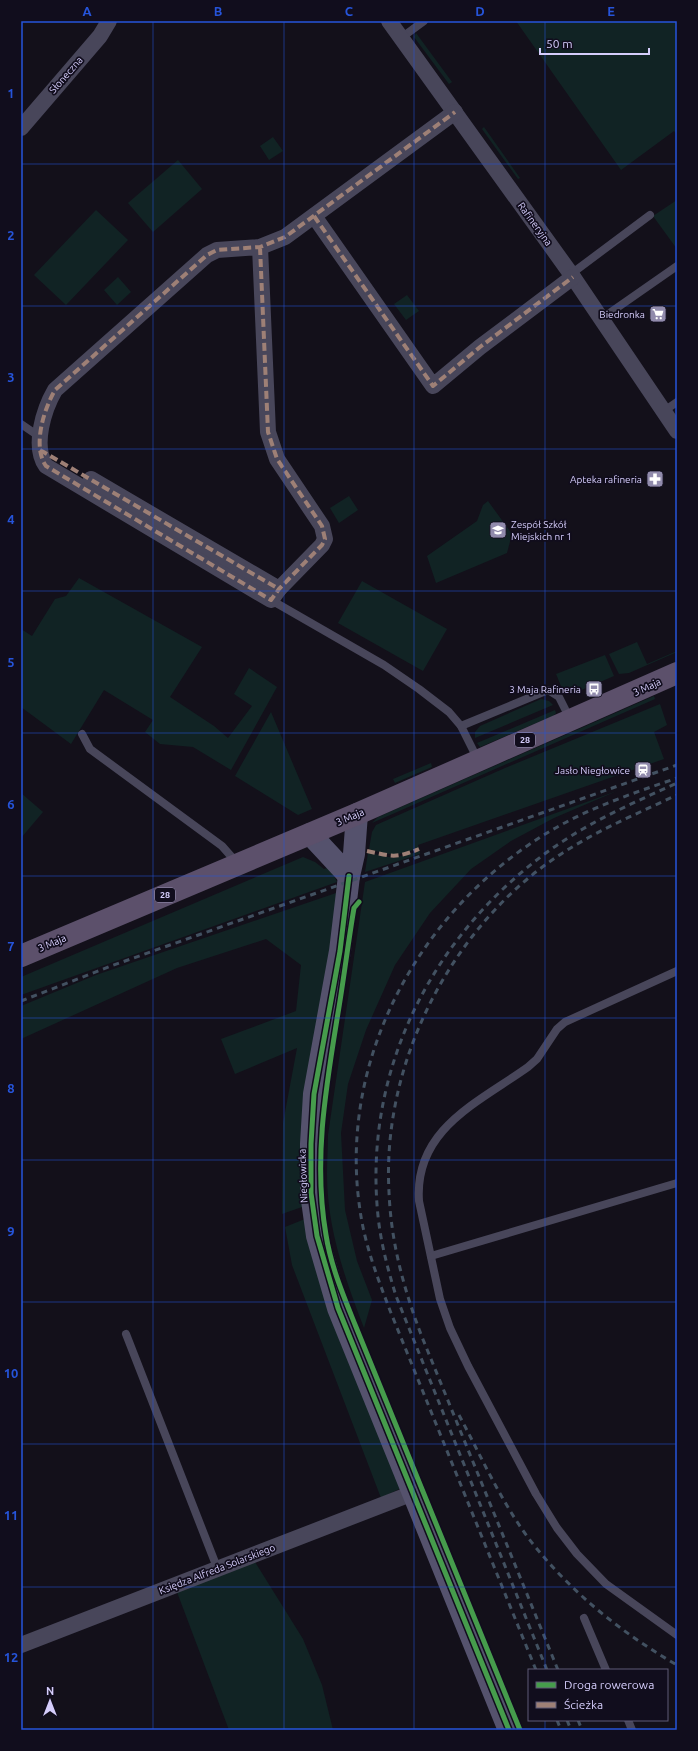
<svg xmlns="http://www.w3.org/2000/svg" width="698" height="1751" font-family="Ubuntu,sans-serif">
  <rect width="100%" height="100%" fill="#13101a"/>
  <!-- green -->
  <g fill="#112324">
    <path d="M516,21H677V135L674,131L621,170Z"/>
    <path d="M416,33L452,82L449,84L414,37Z"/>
    <path d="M484,127L520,178L518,179L482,129Z"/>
    <path d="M273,137L283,151L269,160L260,146Z"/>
    <path d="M178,160L202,189L153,232L128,203Z"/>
    <path d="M677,200V249L653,216Z"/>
    <path d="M96,210L128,240L66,305L34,275Z"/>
    <path d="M118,277L131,292L117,305L104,290Z"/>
    <path d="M407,295L419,311L406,320L394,304Z"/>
    <path d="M349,496L358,510L339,523L330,508Z"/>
    <path d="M488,501L512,534L507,553L436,583L427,556L477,521L483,505Z"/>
    <path d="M79,578L202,647L170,697L214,726L228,738L252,706L234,694L249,668L277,687L231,770L193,747L160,744L145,732L153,720L104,690L71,744L21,707V629L32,636L55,599L66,596Z"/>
    <path d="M362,581L447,629L423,671L338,623Z"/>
    <path d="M637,642L647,664L677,651V652L629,673L619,674L609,654Z"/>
    <path d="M605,655L614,676L572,694C562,695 560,682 556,674Z"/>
    <path d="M654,696L655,699L372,823L378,817Z"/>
    <path d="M541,699L549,701L553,705L475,738V732L480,726Z"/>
    <path d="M660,704L667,725L654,732L664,759L418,845L419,848C398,856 391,856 369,849L372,832L376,825L505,768Z"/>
    <path d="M555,710L556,713L553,716L480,747L477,743Z"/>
    <path d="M271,712L312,809L298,815L235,776Z"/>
    <path d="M431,763L432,767L395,783L393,779Z"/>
    <path d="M617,791L554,818L511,841L471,869L430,913L395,965L366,1030L348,1084L341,1133L345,1210L357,1261L372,1300L364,1328C345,1279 327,1228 327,1174C327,1161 328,1148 328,1135L365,882Z"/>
    <path d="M21,793L43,812L21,838Z"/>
    <path d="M420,851V854L365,872L368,853L394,858Z"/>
    <path d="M303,857L315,862L324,869L330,867L337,882L21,995V977Z"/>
    <path d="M339,892L302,1207L282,1214L283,1123L297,1048L235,1074L221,1039L296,1011L301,965L266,939L177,968L21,1039V1006L96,975Z"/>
    <path d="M305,1219L317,1274L341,1344L401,1488L381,1498L292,1265L285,1227Z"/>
    <path d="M255,1562L303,1639L322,1685L333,1730H229L177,1592Z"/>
  </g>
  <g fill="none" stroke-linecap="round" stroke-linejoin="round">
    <!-- lane -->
    <g stroke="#48465a" stroke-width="8">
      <path d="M401,38L424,21"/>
      <path d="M571,274L650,215"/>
      <path d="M601,319L677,266"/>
      <path d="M664,411L677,402"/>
      <path d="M21,424L40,437"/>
      <path d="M271,600L384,665L419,689L449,712L461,726L478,760"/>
      <path d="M461,726L548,690L559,697L570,719"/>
      <path d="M82,734L90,749L222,846L237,863"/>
      <path d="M677,971L565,1022L557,1029L537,1059L528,1067C479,1102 414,1129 419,1201L440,1299L450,1328L468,1366L536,1494L557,1528L577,1554L606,1584L677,1635"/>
      <path d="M431,1256L677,1183"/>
      <path d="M126,1334L218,1570"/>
      <path d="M584,1618L606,1670"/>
      <path d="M628,1720L632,1730"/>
    </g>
    <!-- street -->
    <g stroke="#48465a" stroke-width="16">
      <path d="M389,21L571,274L677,431"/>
      <path d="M21,128L100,36L109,21"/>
      <path d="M314,216L433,386L480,347L573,277"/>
      <path d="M260,247L268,432L277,459L322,526L325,539L322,545L279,589L271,600L46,466C32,446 44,409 55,390L207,255L217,250L260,247L285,237L455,112"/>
      <path d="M91,479L279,589"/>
      <path d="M21,1645L413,1493"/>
    </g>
    <!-- secondary -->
    <g stroke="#55526d" stroke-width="22">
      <path d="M357,814L354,854L349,876L340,951L314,1094L311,1144V1193L317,1236L338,1308L509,1730"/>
      <path d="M310,834L349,876"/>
    </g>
    <!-- primary -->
    <path stroke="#5c506b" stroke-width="22" d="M21,956L357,814L677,673"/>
    <!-- rail -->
    <g stroke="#425161" stroke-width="3" stroke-dasharray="6 5" stroke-linecap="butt">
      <path d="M21,1001L111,966L677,765"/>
      <path d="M459,1415C482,1458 503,1506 533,1544C572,1593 623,1634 677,1665"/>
      <path d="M536,1670L391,1313C378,1279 365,1246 360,1210C337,1058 421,907 552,830C591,807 634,793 677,778"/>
      <path d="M547,1670L396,1296C388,1270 381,1244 378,1216C363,1070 432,935 550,850C589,822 633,803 677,783"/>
      <path d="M558,1670L422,1337C404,1290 391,1243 389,1192C382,1068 445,939 545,865C586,835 632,816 677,795"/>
      <path d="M557,1720L561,1730"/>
      <path d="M567,1720L571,1730"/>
      <path d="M578,1720L582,1730"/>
    </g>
    <!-- quiet -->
    <g stroke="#9e8076" stroke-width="4" stroke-dasharray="8 4" stroke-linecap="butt">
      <path d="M314,216L433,386L480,347L573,277"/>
      <path d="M260,247L268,432L277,459L322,526L325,539L322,545L279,589L271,600L46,466C32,446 44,409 55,390L207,255L217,250L260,247L285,237L455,112"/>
      <path d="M40,450L279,589"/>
      <path d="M367,851C391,856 395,859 419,849"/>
    </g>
    <!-- cycleway casing -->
    <g stroke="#110d1d" stroke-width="8">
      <g id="cycleway">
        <path d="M349,876L340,951L314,1094L311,1144V1193L317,1236L338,1308L509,1730"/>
        <path d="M359,902L354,908C348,943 344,978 338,1013C326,1087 313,1160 326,1235C331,1267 344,1297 356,1327L520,1730"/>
      </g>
    </g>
    <!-- cycleway -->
    <use href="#cycleway" stroke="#469c4c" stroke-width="5"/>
  </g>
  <!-- grid -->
  <path fill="none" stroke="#2654da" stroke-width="1" stroke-opacity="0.55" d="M153,21V1730M284,21V1730M414,21V1730M545,21V1670M21,164H677M21,306H677M21,449H677M21,591H677M21,733H677M21,876H677M21,1018H677M21,1160H677M21,1302H677M21,1444H677M21,1587H677M545,1720V1730"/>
  <!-- icons -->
  <defs>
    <g id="supermarket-square" transform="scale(0.9)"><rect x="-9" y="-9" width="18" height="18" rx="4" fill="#918bac" stroke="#110d1d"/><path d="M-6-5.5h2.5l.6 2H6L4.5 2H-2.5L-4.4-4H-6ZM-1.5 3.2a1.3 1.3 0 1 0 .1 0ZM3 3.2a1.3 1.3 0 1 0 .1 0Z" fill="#fff"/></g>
    <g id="pharmacy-square" transform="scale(0.9)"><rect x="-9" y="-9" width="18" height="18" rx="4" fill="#918bac" stroke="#110d1d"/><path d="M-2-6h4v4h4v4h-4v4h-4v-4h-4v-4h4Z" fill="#fff"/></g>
    <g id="school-square" transform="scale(0.9)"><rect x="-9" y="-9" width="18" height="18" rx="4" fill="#918bac" stroke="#110d1d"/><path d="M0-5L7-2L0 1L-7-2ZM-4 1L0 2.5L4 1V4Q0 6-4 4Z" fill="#fff"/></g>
    <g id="bus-square" transform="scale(0.9)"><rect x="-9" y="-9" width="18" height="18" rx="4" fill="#918bac" stroke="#110d1d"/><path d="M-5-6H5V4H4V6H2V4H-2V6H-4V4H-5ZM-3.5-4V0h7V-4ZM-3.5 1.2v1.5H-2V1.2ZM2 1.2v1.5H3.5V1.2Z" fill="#fff"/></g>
    <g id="station-square" transform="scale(0.9)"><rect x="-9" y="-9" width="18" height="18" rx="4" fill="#918bac" stroke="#110d1d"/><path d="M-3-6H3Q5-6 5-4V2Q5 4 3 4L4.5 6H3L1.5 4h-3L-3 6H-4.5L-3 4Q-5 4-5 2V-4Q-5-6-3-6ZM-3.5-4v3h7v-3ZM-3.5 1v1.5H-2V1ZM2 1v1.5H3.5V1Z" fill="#fff"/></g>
  </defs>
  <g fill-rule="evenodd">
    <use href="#supermarket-square" x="658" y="314"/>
    <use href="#pharmacy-square" x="655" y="479"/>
    <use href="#school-square" x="498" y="530"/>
    <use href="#bus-square" x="594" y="689"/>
    <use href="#station-square" x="643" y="770"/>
  </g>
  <g text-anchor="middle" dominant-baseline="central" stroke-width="3.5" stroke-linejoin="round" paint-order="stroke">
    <!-- shield labels -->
    <g fill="#110d1d" stroke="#9a93b8" stroke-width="1">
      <rect x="515" y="733" width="20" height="14" rx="3"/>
      <rect x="155" y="888" width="20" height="14" rx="3"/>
    </g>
    <g font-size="9" font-weight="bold" fill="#d5cdfb">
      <text x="525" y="740">28</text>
      <text x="165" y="895">28</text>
    </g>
    <!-- street labels -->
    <g font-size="10" fill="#d5cdfb" stroke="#110d1d">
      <text transform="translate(66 75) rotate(-49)">Słoneczna</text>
      <text transform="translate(535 224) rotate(54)">Rafineryjna</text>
      <text transform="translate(647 687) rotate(-24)">3 Maja</text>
      <text transform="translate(350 817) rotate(-23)">3 Maja</text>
      <text transform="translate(52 943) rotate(-23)">3 Maja</text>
      <text transform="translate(303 1176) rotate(-92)">Niegłowicka</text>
      <text transform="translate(217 1569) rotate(-21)">Księdza Alfreda Solarskiego</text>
    </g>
    <!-- poi labels -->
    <g font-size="10" fill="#d5cdfb" stroke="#110d1d" text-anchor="end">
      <text x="645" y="314">Biedronka</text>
      <text x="642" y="479">Apteka rafineria</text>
      <text x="511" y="524" text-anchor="start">Zespół Szkół<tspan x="511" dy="12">Miejskich nr 1</tspan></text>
      <text x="581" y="689">3 Maja Rafineria</text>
      <text x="630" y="770">Jasło Niegłowice</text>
    </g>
  </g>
  <!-- border -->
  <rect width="698" height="1751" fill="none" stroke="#110d1d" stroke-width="44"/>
  <!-- legend -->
  <rect x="528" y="1669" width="140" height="52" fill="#110d1d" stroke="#5f5a76"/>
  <rect x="536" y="1682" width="20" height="6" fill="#469c4c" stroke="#5f5a76"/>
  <text x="564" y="1689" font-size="12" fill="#d5cdfb">Droga rowerowa</text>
  <rect x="536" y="1702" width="20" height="6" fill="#9e8076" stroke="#5f5a76"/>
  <text x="564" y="1709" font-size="12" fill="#d5cdfb">Ścieżka</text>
  <!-- north arrow -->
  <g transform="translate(50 1701)" stroke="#110d1d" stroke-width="3" paint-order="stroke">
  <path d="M0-3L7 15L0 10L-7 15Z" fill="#d5cdfb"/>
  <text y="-6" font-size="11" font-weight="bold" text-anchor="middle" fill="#d5cdfb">N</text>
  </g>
  <!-- scale -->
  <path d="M540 48v6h109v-6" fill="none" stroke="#d5cdfb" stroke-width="2"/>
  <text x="546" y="48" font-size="12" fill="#d5cdfb" stroke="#110d1d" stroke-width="3" paint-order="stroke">50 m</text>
  <rect x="22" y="22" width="654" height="1707" fill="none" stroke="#2654da" stroke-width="1.5"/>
  <g font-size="13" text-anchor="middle" font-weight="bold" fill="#2654da">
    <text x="87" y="16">A</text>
    <text x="218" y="16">B</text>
    <text x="349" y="16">C</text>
    <text x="480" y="16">D</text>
    <text x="611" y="16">E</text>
    <text x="11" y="98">1</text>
    <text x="11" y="240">2</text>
    <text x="11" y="382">3</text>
    <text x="11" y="524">4</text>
    <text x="11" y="667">5</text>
    <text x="11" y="809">6</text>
    <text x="11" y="951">7</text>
    <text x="11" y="1093">8</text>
    <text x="11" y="1236">9</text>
    <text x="11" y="1378">10</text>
    <text x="11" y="1520">11</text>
    <text x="11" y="1662">12</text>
  </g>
</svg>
